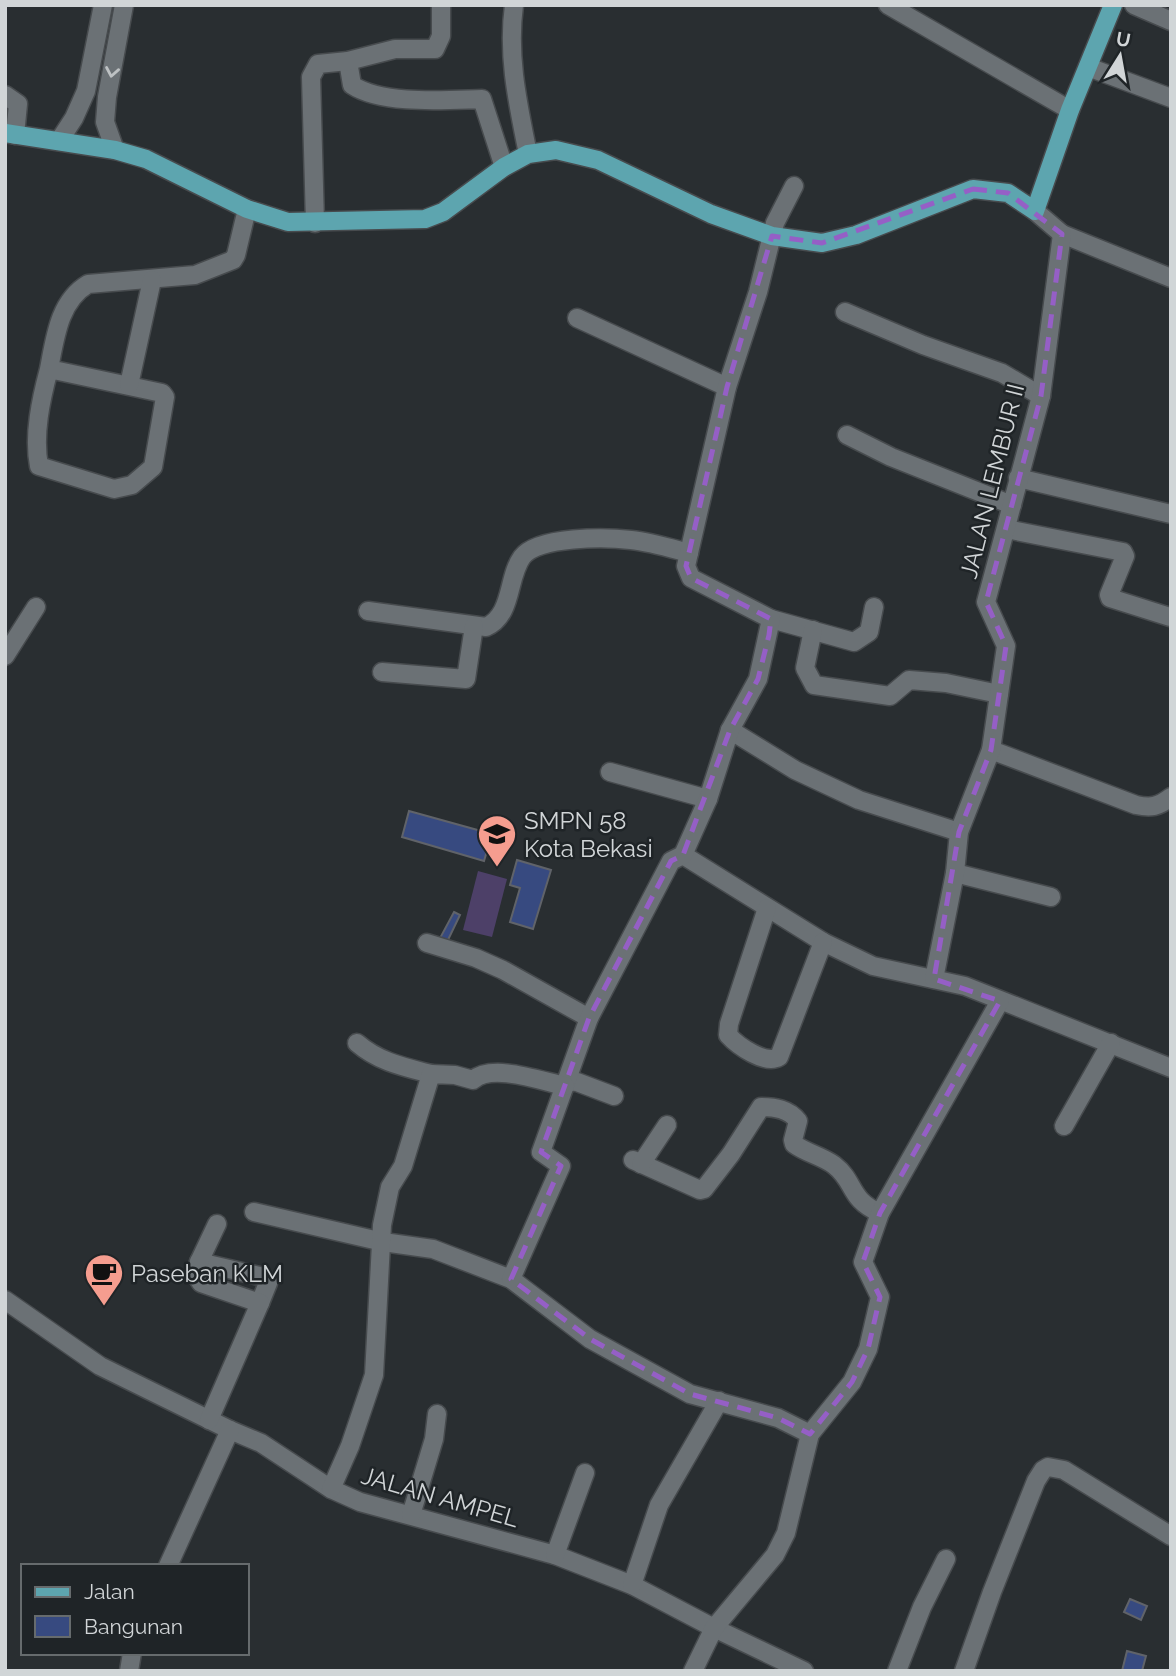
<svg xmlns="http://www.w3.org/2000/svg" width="1176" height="1676" font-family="Raleway,sans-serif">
  <rect width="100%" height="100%" fill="#292e31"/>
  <!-- park -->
  <path fill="#4d4068" d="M478,871L507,879L492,937L463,930Z"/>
  <!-- building -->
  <g fill="#374a80" stroke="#606369" stroke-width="2">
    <path d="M409,811L492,834L484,861L402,837Z"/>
    <path d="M517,860L551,870L533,929L510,922L520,888L510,885Z"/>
    <path d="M454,912L460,915L446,944L439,940Z"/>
    <path d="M1130,1599L1147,1606L1141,1620L1124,1612Z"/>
    <path d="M1127,1651L1146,1656L1142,1671H1122Z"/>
  </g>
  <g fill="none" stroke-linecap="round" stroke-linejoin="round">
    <!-- minor casing -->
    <g stroke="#474b4e" stroke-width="21">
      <g id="minor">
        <path d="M514,5C507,56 518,104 528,154"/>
        <path d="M888,5L1070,110"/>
        <path d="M1134,5L1171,21"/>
        <path d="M348,61L352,85C382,105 445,100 482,99L504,167"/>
        <path d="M1088,67L1171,98"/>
        <path d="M5,95L18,104L15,135"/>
        <path d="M59,141L74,118L86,91L103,5"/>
        <path d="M115,150L105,122L107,97L124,5"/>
        <path d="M1035,211L1062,234L1171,278"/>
        <path d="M315,223L311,77L318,64L348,61L395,49H435L441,36V5"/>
        <path d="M845,312L923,345L1002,373L1041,396"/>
        <path d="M577,318L727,387"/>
        <path d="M49,369C41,399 33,435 39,466L114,489L132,485L153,467L165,397L162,393L49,369C55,338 59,301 88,284L195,275L233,260L236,255L247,209"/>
        <path d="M129,385L152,280"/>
        <path d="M847,435L891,457L1012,505"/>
        <path d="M1018,478L1171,514"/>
        <path d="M1006,529L1123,552L1125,556L1109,595L1110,598L1170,617"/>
        <path d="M368,611L486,627C513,615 507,578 522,557C538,536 606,537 631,540C650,542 670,548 689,553"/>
        <path d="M771,619L854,642L869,632L874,607"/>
        <path d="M813,630L805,668L814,685L890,696L909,680L946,683L999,694"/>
        <path d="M5,656L36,607"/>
        <path d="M382,672L466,679L474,626"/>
        <path d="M730,730L795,770L859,800L959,832"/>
        <path d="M991,750L1136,805C1151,808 1158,807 1171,797"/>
        <path d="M610,772L708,799"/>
        <path d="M683,855L823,942L873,966L965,986L1171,1068"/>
        <path d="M955,873L1051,897"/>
        <path d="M767,908L729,1024L728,1035C738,1046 765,1065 779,1057L823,942"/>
        <path d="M427,943L476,958L503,970L589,1018"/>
        <path d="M934,979L955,873L959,832L991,750L1006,646L986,602L1041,396L1062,234"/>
        <path d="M357,1043C379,1062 404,1067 431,1074"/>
        <path d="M566,1081L577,1082L614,1096"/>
        <path d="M1064,1126L1111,1043"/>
        <path d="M633,1160L700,1190L704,1189L731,1154L761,1107C775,1107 789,1109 798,1121L793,1140L794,1144C806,1153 822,1156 834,1165C856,1182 848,1199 880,1213"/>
        <path d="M641,1164L667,1125"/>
        <path d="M254,1212L383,1242L433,1249L511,1279L590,1339L690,1394L778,1418L810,1434"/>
        <path d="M199,1262L264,1277L268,1283L260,1303"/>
        <path d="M511,1279L561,1166L541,1152L589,1018L671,861L683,855L708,799L730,730L758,679L771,619L691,578L686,566L727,387L758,292L775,223L794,186"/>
        <path d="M5,1300L100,1366L230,1430L261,1443L331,1489L360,1502L555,1555L632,1585L714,1628L804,1671"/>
        <path d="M209,1420L260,1303L201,1283L196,1275L199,1262L217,1224"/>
        <path d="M331,1489L350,1446L374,1375L382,1225L390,1187L403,1166L431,1074L455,1075L473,1080C492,1063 541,1081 565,1086"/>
        <path d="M411,1515L434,1439L437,1414"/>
        <path d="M555,1555L585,1473"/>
        <path d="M168,1566L230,1430"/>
        <path d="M632,1585L659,1505L719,1401"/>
        <path d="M129,1671L132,1653"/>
        <path d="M693,1671L714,1628L775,1555L786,1533L810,1434L852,1382L868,1349L880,1297L863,1262L880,1213L1000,1001"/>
        <path d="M897,1671L922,1607L946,1559"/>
        <path d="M964,1671L992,1592L1036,1481L1043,1470L1048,1467L1064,1470L1171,1536"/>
      </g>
    </g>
    <!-- major casing -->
    <g stroke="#474b4e" stroke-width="21">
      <path id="major" d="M5,133L115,150L146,159L247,209L288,222L425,219L443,212L504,167L528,154L556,150L598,160L711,214L772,236L822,243L856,235L973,189L1008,193L1035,211L1070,110L1113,5"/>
    </g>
    <!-- minor -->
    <use href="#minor" stroke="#6b7175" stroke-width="18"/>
    <!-- major -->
    <use href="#major" stroke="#5da5af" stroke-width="18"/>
  </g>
  <!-- one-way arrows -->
  <defs><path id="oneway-chevron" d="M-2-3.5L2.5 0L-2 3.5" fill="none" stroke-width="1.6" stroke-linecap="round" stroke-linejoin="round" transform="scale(1.75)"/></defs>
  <use stroke="#bdc1c3" href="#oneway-chevron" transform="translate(112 72) rotate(100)"/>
  <!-- marked area -->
  <path fill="none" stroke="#955fc6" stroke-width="5" stroke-dasharray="14 9" stroke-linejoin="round" d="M973,189L1008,193L1062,234L1041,396L986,602L1006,646L991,750L959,832L934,979L1000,1001L880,1213L863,1262L880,1297L868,1349L852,1382L810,1434L778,1418L690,1394L590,1339L511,1279L561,1166L541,1152L589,1018L671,861L683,855L730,730L758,679L769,635L771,619L691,578L686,566L727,387L772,236L822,243Z"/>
  <!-- icons -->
  <defs>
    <g id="school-pin" transform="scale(2.0125)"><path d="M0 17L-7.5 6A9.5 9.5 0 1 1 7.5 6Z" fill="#f59d8f" stroke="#1f2427"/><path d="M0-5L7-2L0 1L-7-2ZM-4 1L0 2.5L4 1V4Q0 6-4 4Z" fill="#111"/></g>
    <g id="cafe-pin" transform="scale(2.0125)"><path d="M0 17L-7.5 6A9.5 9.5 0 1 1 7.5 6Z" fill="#f59d8f" stroke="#1f2427"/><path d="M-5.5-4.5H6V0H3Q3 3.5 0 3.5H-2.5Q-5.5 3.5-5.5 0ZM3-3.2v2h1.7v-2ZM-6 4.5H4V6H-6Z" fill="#111"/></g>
  </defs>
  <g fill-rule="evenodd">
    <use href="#school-pin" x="497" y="834"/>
    <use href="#cafe-pin" x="104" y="1273"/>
  </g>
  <g text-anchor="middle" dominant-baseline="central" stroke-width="5" stroke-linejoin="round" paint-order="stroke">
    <!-- street labels -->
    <g font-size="24" fill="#d1d5d7" stroke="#1f2427">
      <text transform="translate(992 481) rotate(-76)">JALAN LEMBUR II</text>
      <text transform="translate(440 1497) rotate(16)">JALAN AMPEL</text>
    </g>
    <!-- poi labels -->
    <g font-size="24" fill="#d1d5d7" stroke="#1f2427" text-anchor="start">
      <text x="524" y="820">SMPN 58<tspan x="524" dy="28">Kota Bekasi</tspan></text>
      <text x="131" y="1273">Paseban KLM</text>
    </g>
  </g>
  <!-- border -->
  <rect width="1176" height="1676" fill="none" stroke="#d1d5d7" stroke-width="14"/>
  <!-- legend -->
  <rect x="21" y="1564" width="228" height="91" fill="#1f2427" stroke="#666b6d" stroke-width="2"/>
  <rect x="35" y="1587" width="35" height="10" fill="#5da5af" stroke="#666b6d" stroke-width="2"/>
  <text x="84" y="1599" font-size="21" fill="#d1d5d7">Jalan</text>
  <rect x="35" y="1616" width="35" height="21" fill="#374a80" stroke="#666b6d" stroke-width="2"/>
  <text x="84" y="1634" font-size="21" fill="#d1d5d7">Bangunan</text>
  <!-- north arrow -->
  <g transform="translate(1120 56) rotate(11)" stroke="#1f2427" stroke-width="5" paint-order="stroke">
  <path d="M0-5L12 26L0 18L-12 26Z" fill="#d1d5d7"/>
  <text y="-10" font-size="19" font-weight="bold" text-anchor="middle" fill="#d1d5d7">U</text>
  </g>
</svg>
